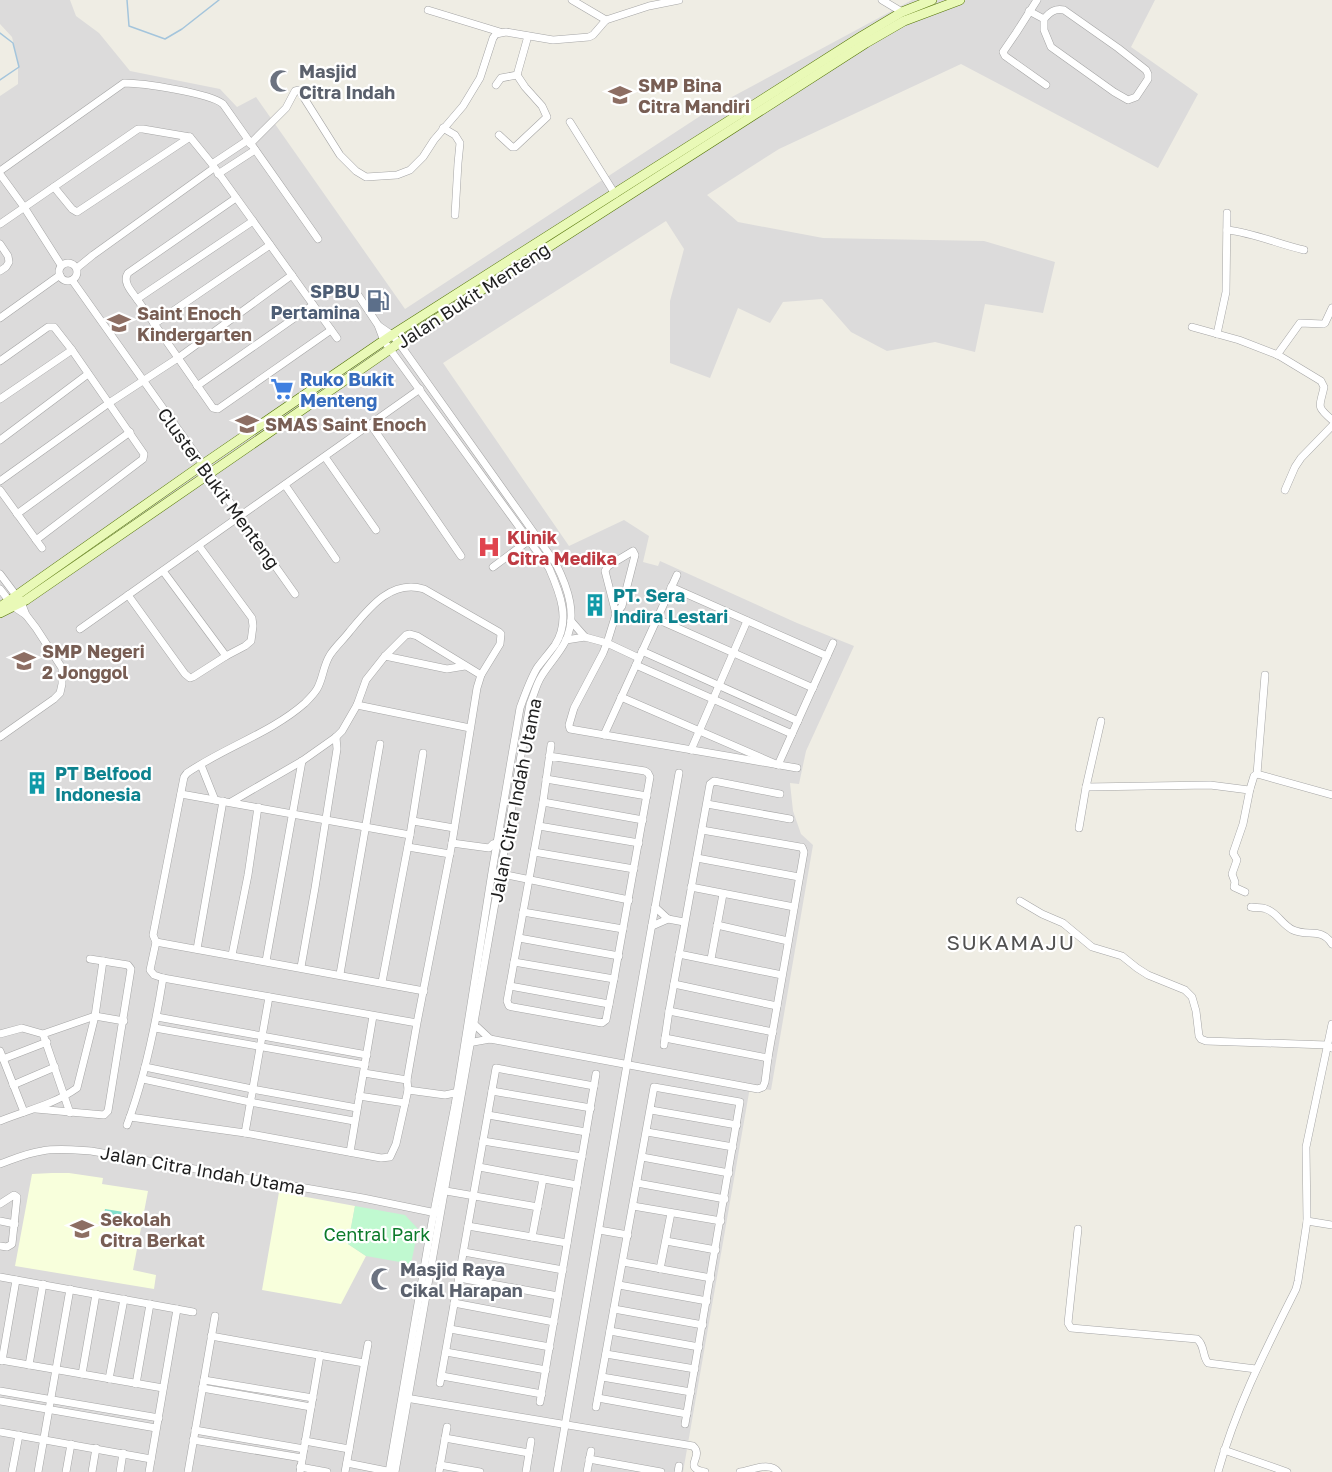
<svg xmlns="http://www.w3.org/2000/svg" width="1332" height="1472" font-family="'Golos Text',sans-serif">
  <rect width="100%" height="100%" fill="#efede4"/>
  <!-- residential -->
  <path fill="#dcdbdb" d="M0,0H70L76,16L99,33L130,71L220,89L237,107L256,97L405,309L717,105L912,0H1155L1131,47L1198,94L1158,168L961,64L779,149L707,195L738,222L823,238L984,241L1055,262L1043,313L985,304L975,352L935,342L887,351L851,332L822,299L783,302L770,323L738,308L710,378L670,363V301L684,249L666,221L443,363L569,546L624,520L649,536L643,562L658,566L660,561L797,623L854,646L806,751L799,784L790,783L793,811L801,834L813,845L771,1090L750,1087L683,1472H0V96L18,84V61L12,37L0,24Z"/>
  <!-- education -->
  <g fill="#f8ffdc">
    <path d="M52,1173H69L103,1178L102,1184L148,1191L133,1270L156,1275L154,1289L15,1266L32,1174Z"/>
    <path d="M279,1192L355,1206L348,1244L366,1256L341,1304L262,1290Z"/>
  </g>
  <!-- park -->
  <path fill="#c0f9d0" d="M355,1206L405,1215L418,1229L411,1264L366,1256L348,1244Z"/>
  <!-- pitch -->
  <path fill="#82decc" d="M105,1209L130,1213L127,1228L102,1224Z"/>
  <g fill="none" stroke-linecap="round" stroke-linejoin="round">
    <!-- stream -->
    <g stroke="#a4c5dc" stroke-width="1.5">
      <path d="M127,0L129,26L165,39L182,29L219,0"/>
      <path d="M0,33L13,43L19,67L0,80"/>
    </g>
    <!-- street casing -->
    <g stroke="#a5a5a5" stroke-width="8">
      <g id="street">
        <path d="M572,0L606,20"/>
        <path d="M882,0L902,12"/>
        <path d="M1037,0L1016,33L1003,52L1005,56L1046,85"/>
        <path d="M428,10L500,32"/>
        <path d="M1029,11L1044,19C1050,12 1055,8 1064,10L1118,48L1146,70L1148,74V79L1136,97L1128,100L1114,92L1051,47L1044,30V19"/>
        <path d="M496,85L501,78L517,75L528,36"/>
        <path d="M570,122L615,194"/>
        <path d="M443,128L455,135L460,143L458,163L455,215"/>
        <path d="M499,135L512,147H515L547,117L542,106L525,87L517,75"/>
        <path d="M250,144L286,108L295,91L299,90L340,155L356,171L366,177L397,175L410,170L423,157L434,140L463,106L480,78L493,38L496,34L506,32L553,40L589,37L593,35L606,20L649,6L679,0"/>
        <path d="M212,164L248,140"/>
        <path d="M0,171L124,83C142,83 210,93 223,104L318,239"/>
        <path d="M0,174L24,207L61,265"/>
        <path d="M218,174L255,150"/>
        <path d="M54,187L72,209L77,212L190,137"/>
        <path d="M236,198L128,273C122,282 132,292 137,299L213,408L218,409L331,330"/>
        <path d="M0,224L138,129H143L190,137L212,164L337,338"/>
        <path d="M1227,230C1254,233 1278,244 1304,250"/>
        <path d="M0,244L8,256L9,262L6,267L0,271"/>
        <circle cx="68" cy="272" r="9"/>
        <path d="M77,268L93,255L214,168"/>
        <path d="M72,280L295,594"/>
        <path d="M358,295L378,325L384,341L549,568C560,593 571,620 555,645C549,653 543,660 537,668C530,680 525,694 520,708L492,872L455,1105L432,1222L389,1472"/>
        <path d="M137,299L253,221"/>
        <path d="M0,318L60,275"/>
        <path d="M154,324L270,245"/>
        <path d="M379,326L392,335L399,343L556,564C568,588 578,616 565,642C559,654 548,665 541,677C536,685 534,695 530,704L395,1472"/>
        <path d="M1192,327L1239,340L1278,355L1321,381L1324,387C1320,407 1315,405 1332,420"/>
        <path d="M1217,334L1226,292L1227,213"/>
        <path d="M1277,355L1300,323L1323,324L1325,323L1332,308"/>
        <path d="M0,361L48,327H54L72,350L144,454L143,459L36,540"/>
        <path d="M197,386L313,305"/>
        <path d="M0,399L72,350"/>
        <path d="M371,425L461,556"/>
        <path d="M0,440L88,374"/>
        <path d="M325,457L376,530"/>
        <path d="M0,481L109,403L178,358L292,275"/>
        <path d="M285,485L336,559"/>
        <path d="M0,490L42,548"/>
        <path d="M1285,490L1295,467L1301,458L1332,426"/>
        <path d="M17,514L130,432"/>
        <path d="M493,567L528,541"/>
        <path d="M163,571L226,656"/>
        <path d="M0,574L21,602L26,615L36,628L62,668V684L60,693L54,699L0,737"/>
        <path d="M671,587L827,656"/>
        <path d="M0,589L14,607L26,615"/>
        <path d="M128,595L185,674L190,678L193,677L226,656L245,646L251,641L253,626L252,618L199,546"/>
        <path d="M616,614L605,571L608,566L633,551L635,555L622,606L616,614L607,643L603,653L574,708L569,725L570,729L797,768"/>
        <path d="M657,619L813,688"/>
        <path d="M571,621L585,637"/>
        <path d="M80,629L420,389"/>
        <path d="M566,640L585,637L607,643L639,658"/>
        <path d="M642,651L798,721"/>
        <path d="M385,656L447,669L465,666"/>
        <path d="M636,665L792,734"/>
        <path d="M621,697L778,765L833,643"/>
        <path d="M357,705L470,728"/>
        <path d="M604,735L677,575"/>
        <path d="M691,750L747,621"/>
        <path d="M549,756L645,771L648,773L650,777L614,979L606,1020L602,1023L513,1007L509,1006L507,1001L543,802L551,745"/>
        <path d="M201,765L215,800"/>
        <path d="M1257,774L1265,675"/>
        <path d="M546,779L647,796"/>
        <path d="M1086,787L1210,785L1249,790L1250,789L1254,776L1257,774L1332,795"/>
        <path d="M181,794L410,835"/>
        <path d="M231,802L302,761L336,737L342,731L357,705L366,680L385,656L406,635L410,634L417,636L481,675"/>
        <path d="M543,802L643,820"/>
        <path d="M707,804L790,819"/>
        <path d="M413,821L454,828"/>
        <path d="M539,826L639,843"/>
        <path d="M1079,828L1086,787L1101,721"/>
        <path d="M452,843L489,848L493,844L497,843"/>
        <path d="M408,847L450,854"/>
        <path d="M534,852L634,869"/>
        <path d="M697,858L799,877"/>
        <path d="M497,873L629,900"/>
        <path d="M691,887L794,907"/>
        <path d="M1245,892L1234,887L1235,882L1232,874L1237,860L1233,853L1243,824L1250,789"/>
        <path d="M1020,901L1042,914L1063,923L1092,947L1122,956L1137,968L1148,975L1185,990L1192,997L1196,1011L1199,1036L1201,1039L1206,1041L1327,1045L1332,1048"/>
        <path d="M655,907L668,919L684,922"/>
        <path d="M1251,907C1255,908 1262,907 1266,909C1277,912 1282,925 1293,930C1308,937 1322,927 1332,944"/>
        <path d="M523,912L623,929"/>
        <path d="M717,925L788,941"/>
        <path d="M652,926L668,919"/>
        <path d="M519,938L619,956"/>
        <path d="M156,942L424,991"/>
        <path d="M197,949L223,801"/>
        <path d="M679,954L782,975"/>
        <path d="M232,955L248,875L258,807"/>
        <path d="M711,959L723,894"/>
        <path d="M266,961L302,761"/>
        <path d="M514,962L614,979"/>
        <path d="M301,967L315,888L337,749L336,737"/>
        <path d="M340,974L380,744"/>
        <path d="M382,982L410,835L423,753"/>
        <path d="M674,984L777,1006"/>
        <path d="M510,986L609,1004"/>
        <path d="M669,1011L773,1032"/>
        <path d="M157,1017L367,1055"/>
        <path d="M472,1023L474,1024L490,1039"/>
        <path d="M155,1028L365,1065"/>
        <path d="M0,1034L22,1028L43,1034L95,1016L124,1021"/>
        <path d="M43,1034L70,1113"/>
        <path d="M665,1038L768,1058"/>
        <path d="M468,1043L490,1039L758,1089L763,1087L765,1082L768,1058L804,852L802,847H800L702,830"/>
        <path d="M664,1045L669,1011L710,784L714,781L780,794"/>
        <path d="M0,1051L24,1112"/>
        <path d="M3,1059L47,1042"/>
        <path d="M145,1067L252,1089L357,1108"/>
        <path d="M364,1073L407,1080"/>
        <path d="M143,1079L250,1102L354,1121"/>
        <path d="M13,1085L55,1067"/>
        <path d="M408,1090L445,1095L459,1092"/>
        <path d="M492,1091L591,1108"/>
        <path d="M359,1096L405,1103"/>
        <path d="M36,1109L104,1115L108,1111L131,969L128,965L90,959"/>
        <path d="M651,1110L737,1125"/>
        <path d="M488,1115L586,1132"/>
        <path d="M130,1117L245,1133L381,1158L390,1157L396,1144L408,1090L407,1080L417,1023L452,843L477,688L481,675L500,644L501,634L499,632L424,589C391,579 369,608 350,631C344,639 335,647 330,655C323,666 323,679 317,689C314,694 309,699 305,703C271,733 225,747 187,773L184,777L153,935L156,942L150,970L154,975L163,978L417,1023"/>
        <path d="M0,1121C27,1110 53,1105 77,1088L95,1016L103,961"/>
        <path d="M127,1125C145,1077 155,1028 163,978"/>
        <path d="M647,1132L733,1147"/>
        <path d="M245,1133L269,997"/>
        <path d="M483,1141L582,1157"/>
        <path d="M350,1152L373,1016"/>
        <path d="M642,1157L729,1173"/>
        <path d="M0,1164C14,1159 27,1153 42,1151C57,1148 75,1150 91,1151L363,1198L436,1213"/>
        <path d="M479,1167L577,1185"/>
        <path d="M637,1183L725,1199"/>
        <path d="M446,1191L538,1207"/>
        <path d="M0,1204L14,1195L17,1197L12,1244L7,1247L0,1246"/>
        <path d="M633,1206L721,1221"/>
        <path d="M0,1221L15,1224"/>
        <path d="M1307,1221L1332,1225"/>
        <path d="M468,1226L567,1243"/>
        <path d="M1078,1229L1068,1323L1071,1328L1197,1339C1205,1345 1202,1356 1208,1363L1256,1369"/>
        <path d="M599,1230L628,1235"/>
        <path d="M532,1237L543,1179"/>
        <path d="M666,1241L716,1250"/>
        <path d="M464,1252L563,1270"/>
        <path d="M623,1262L711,1278"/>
        <path d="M660,1269L671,1213"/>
        <path d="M0,1277L193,1312"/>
        <path d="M459,1278L558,1296"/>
        <path d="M619,1285L707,1301"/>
        <path d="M454,1303L554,1322"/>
        <path d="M614,1309L703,1325"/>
        <path d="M450,1329L550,1347"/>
        <path d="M610,1331L699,1347"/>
        <path d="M211,1336L364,1363"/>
        <path d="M446,1352L546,1370"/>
        <path d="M606,1354L695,1369"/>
        <path d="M0,1360L163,1388"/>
        <path d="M2,1361L16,1280"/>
        <path d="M29,1365L43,1284"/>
        <path d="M82,1374L96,1294"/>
        <path d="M442,1376L542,1394"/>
        <path d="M602,1377L691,1392"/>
        <path d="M109,1379L124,1299"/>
        <path d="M204,1380L313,1398"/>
        <path d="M440,1383L496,1068L594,1086"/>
        <path d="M136,1384L150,1304"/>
        <path d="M202,1388L311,1407"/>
        <path d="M0,1391L159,1418"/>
        <path d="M406,1398L693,1446C705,1457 681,1467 705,1472"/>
        <path d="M598,1398L687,1414"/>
        <path d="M0,1401L156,1428"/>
        <path d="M540,1402L596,1074"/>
        <path d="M596,1407L654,1087L740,1102L685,1424"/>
        <path d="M195,1430L304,1449"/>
        <path d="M0,1432L151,1459"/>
        <path d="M445,1438L529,1453"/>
        <path d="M193,1440L302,1458"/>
        <path d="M305,1441L349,1449"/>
        <path d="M1224,1450L1287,1472"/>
        <path d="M589,1459L661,1472"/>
        <path d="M347,1463L392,1472"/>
        <path d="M440,1465L480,1472"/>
        <path d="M300,1467L327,1472"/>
        <path d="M12,1472L19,1435"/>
        <path d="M38,1472L70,1289"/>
        <path d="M66,1472L71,1444"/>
        <path d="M92,1472L96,1448"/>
        <path d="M120,1472L123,1453"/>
        <path d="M149,1472L177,1309"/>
        <path d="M188,1472L215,1316"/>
        <path d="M300,1472L320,1355"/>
        <path d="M345,1472L368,1344"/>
        <path d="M439,1472L447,1427"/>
        <path d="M526,1472L531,1441"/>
        <path d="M557,1472L627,1064L679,773"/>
        <path d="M587,1472L591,1451"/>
        <path d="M678,1472L679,1466"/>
        <path d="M740,1472C752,1470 770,1461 778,1472"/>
        <path d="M1218,1472C1236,1407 1266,1349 1296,1289L1298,1281L1307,1221L1306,1147L1332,1024"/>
      </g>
    </g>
    <!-- secondary casing -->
    <g stroke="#537405" stroke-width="10">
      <g id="secondary">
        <path d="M0,607L202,465L392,335L862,36L902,12L932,0"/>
        <path d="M0,613L26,600L399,343L866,43L904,21L960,0"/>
      </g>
    </g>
    <!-- street -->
    <use href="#street" stroke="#fff" stroke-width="7"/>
    <!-- secondary -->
    <use href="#secondary" stroke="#e9f9b7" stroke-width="9"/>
  </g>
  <!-- icons -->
  <defs>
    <g id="mosque-bare" transform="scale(1.8)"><path d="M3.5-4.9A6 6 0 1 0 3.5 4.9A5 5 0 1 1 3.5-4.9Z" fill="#6b7280" stroke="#fff" stroke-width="2.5" paint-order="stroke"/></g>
    <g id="school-bare" transform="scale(1.8)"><path d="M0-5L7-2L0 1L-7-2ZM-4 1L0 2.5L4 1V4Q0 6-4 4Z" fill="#8d6e63" stroke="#fff" stroke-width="2.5" paint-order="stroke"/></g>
    <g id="fuel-bare" transform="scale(1.8)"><path d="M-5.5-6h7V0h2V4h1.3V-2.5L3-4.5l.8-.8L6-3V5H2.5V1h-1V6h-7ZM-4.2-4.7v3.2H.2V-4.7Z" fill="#5c6f8a" stroke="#fff" stroke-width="2.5" paint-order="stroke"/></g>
    <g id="supermarket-bare" transform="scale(1.8)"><path d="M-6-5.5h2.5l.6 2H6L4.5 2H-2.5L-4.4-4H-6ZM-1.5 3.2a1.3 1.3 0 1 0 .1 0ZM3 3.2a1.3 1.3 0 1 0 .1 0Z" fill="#3f7fe0" stroke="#fff" stroke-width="2.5" paint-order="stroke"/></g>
    <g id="hospital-bare" transform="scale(1.8)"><path d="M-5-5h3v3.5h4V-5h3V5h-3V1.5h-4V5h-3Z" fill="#e0444e" stroke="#fff" stroke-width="2.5" paint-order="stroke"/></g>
    <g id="building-bare" transform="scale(1.8)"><path d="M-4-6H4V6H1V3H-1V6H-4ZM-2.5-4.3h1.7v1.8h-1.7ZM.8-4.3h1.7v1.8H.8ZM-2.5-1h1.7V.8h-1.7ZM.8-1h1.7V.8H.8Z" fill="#0f9aa8" stroke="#fff" stroke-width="2.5" paint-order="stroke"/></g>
  </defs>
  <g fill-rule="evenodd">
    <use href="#mosque-bare" x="281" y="81"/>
    <use href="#school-bare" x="620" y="95"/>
    <use href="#fuel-bare" x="378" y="301"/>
    <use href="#school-bare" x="119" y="323"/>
    <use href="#supermarket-bare" x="282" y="389"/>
    <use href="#school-bare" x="247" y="424"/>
    <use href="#hospital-bare" x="489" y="547"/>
    <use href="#building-bare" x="595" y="605"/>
    <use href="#school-bare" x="24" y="661"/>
    <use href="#building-bare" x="37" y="783"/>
    <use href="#school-bare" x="82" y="1229"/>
    <use href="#mosque-bare" x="382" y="1279"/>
  </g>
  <g text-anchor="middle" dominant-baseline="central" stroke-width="4.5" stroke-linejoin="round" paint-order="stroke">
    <!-- worship labels -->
    <g font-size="18" font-weight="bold" fill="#5b616d" stroke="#fff" text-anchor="start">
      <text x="299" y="71">Masjid<tspan x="299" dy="21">Citra Indah</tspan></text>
      <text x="400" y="1269">Masjid Raya<tspan x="400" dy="21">Cikal Harapan</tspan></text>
    </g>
    <!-- education labels -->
    <g font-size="18" font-weight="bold" fill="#785e54" stroke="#fff" text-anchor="start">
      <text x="638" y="85">SMP Bina<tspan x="638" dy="21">Citra Mandiri</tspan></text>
      <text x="137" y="313">Saint Enoch<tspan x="137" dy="21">Kindergarten</tspan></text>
      <text x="265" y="424">SMAS Saint Enoch</text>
      <text x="42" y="651">SMP Negeri<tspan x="42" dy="21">2 Jonggol</tspan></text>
      <text x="100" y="1219">Sekolah<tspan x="100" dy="21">Citra Berkat</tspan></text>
    </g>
    <!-- service labels -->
    <g font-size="18" font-weight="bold" fill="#4e5e75" stroke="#fff" text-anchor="end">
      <text x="360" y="291">SPBU<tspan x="360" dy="21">Pertamina</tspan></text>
    </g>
    <!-- street labels -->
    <g font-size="18" fill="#1e1e1e" stroke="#fff">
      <text transform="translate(473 295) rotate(-33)">Jalan Bukit Menteng</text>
      <text transform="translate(219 488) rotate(54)">Cluster Bukit Menteng</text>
      <text transform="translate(515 800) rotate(-79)">Jalan Citra Indah Utama</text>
      <text transform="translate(203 1170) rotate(10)">Jalan Citra Indah Utama</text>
    </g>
    <!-- shop labels -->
    <g font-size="18" font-weight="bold" fill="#366cbe" stroke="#fff" text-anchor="start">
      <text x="300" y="379">Ruko Bukit<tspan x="300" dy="21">Menteng</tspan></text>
    </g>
    <!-- health labels -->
    <g font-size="18" font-weight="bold" fill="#be3a42" stroke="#fff" text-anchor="start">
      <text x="507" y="537">Klinik<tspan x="507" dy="21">Citra Medika</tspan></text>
    </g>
    <!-- culture labels -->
    <g font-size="18" font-weight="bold" fill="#0d838f" stroke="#fff" text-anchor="start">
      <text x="613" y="595">PT. Sera<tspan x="613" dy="21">Indira Lestari</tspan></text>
      <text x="55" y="773">PT Belfood<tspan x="55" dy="21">Indonesia</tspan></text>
    </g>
    <!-- park labels -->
    <g font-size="18" fill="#0c7b2b" stroke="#fff">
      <text x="377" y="1234">Central Park</text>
    </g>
    <!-- quarter labels -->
    <g font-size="21" letter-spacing="1.5" fill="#515151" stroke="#fff">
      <text x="1011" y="942">SUKAMAJU</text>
    </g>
  </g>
</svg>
